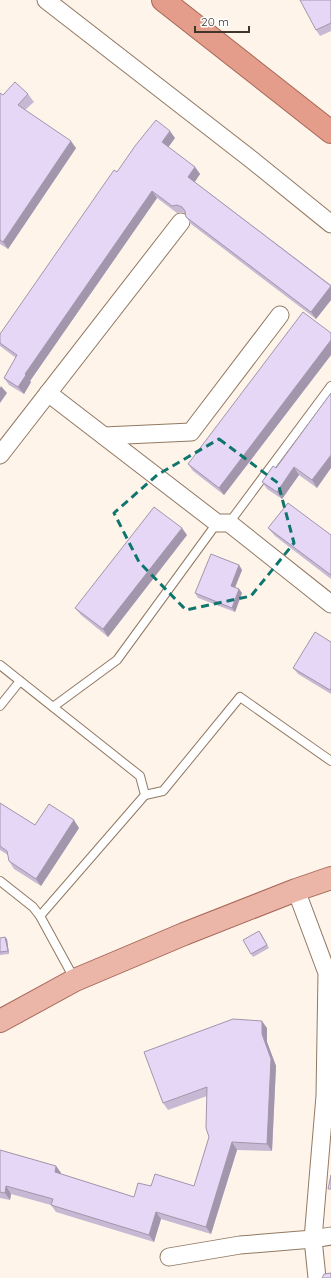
<svg xmlns="http://www.w3.org/2000/svg" width="331" height="1278" font-family="Quicksand,sans-serif">
  <rect width="100%" height="100%" fill="#fff4ea"/>
  <g fill="none" stroke-linecap="round" stroke-linejoin="round">
    <!-- service casing -->
    <g stroke="#917962" stroke-width="10">
      <g id="service">
        <path d="M229,523L331,386"/>
        <path d="M0,665L140,776L145,795L40,916"/>
        <path d="M0,706L20,681"/>
        <path d="M53,707L117,660L217,523"/>
        <path d="M145,795L163,791L240,697L331,761"/>
        <path d="M0,881L33,907L40,916L75,980"/>
      </g>
    </g>
    <!-- minor casing -->
    <g stroke="#917962" stroke-width="19">
      <g id="minor">
        <path d="M46,0L252,160L331,224"/>
        <path d="M48,393L217,523H229L331,604"/>
        <path d="M104,436L191,432L280,315"/>
        <path d="M0,455L181,222"/>
        <path d="M296,890L327,973L325,1096L313,1239L317,1278"/>
        <path d="M169,1257L240,1245L313,1239L331,1236"/>
      </g>
    </g>
    <!-- primary casing -->
    <g stroke="#a66857" stroke-width="24">
      <path id="primary" d="M0,1021L75,980L184,934L296,890L331,878"/>
    </g>
    <!-- trunk casing -->
    <g stroke="#a66857" stroke-width="24">
      <path id="trunk" d="M163,0L331,132"/>
    </g>
    <!-- service -->
    <use href="#service" stroke="#fff" stroke-width="8"/>
    <!-- minor -->
    <use href="#minor" stroke="#fff" stroke-width="17"/>
    <!-- primary -->
    <use href="#primary" stroke="#ebb5a8" stroke-width="22"/>
    <!-- trunk -->
    <use href="#trunk" stroke="#e49c8b" stroke-width="22"/>
  </g>
  <!-- wall -->
  <g fill="#c7b9d4">
    <path d="M331,0V31L320,36L316,30Z"/>
    <path d="M0,93L3,95L28,94L34,102L25,110L76,148L8,249L0,244Z"/>
    <path d="M175,138L168,147L195,167L200,174L195,182L331,285V300L316,319L191,224L186,217L185,213L182,212L177,213L157,198L30,381L31,382L24,394L9,385L4,378L16,358L0,346V334L117,172Z"/>
    <path d="M331,333V355L224,495L193,471L188,464Z"/>
    <path d="M331,393L317,488L299,475L282,499L267,489L262,482L276,468Z"/>
    <path d="M268,528L331,535V579L275,536Z"/>
    <path d="M187,535L108,637L81,615L75,608Z"/>
    <path d="M239,565L242,570L235,587L239,589L242,593L235,612L198,598L195,593Z"/>
    <path d="M331,642V694L298,674L293,668Z"/>
    <path d="M0,803L35,825L79,828L41,886L14,869L9,861L8,855L0,850Z"/>
    <path d="M261,933L269,948L253,957L251,954Z"/>
    <path d="M0,938L7,939L9,954L0,955Z"/>
    <path d="M267,1028V1042L276,1066L272,1151L237,1150L211,1234L161,1219L154,1242L56,1212L51,1205L11,1194L10,1200L0,1198V1150L56,1166L61,1173V1174L134,1197L151,1186H194L209,1137L207,1096L168,1110L163,1103Z"/>
  </g>
  <!-- shaded-wall -->
  <g fill="#a296ac">
    <path d="M170,131L175,138L167,149L162,142Z"/>
    <path d="M71,141L76,148L8,249L3,242Z"/>
    <path d="M195,167L200,174L193,184L188,177Z"/>
    <path d="M152,191L157,198L30,381L31,382L24,394L18,387L25,374Z"/>
    <path d="M331,286V300L316,319L311,312Z"/>
    <path d="M331,340V355L224,495L219,488Z"/>
    <path d="M1,386L7,393L0,403V388Z"/>
    <path d="M331,455V468L317,488L312,480Z"/>
    <path d="M294,467L299,475L282,499L277,492Z"/>
    <path d="M182,528L187,535L108,637L103,629Z"/>
    <path d="M239,565L242,570L234,590L231,586Z"/>
    <path d="M239,589L242,593L235,612L232,608Z"/>
    <path d="M74,820L79,828L41,886L36,879Z"/>
    <path d="M5,937L7,939L9,954L8,951Z"/>
    <path d="M262,1021L267,1028V1042L276,1066L272,1151L267,1144L262,1034Z"/>
    <path d="M232,1142L237,1150L211,1234L206,1227Z"/>
    <path d="M56,1166L61,1173L60,1180L55,1172Z"/>
    <path d="M6,1186L11,1194L10,1200L5,1193Z"/>
    <path d="M156,1212L161,1219L154,1242L149,1235Z"/>
  </g>
  <!-- building -->
  <g fill="#e7d7f6" stroke="#a296ac">
    <path d="M300,0H331V23L316,30Z"/>
    <path d="M15,82L28,94L18,105L71,141L3,242L0,240V93L3,95Z"/>
    <path d="M156,120L170,131L162,142L195,167L188,177L331,286L311,312L186,217L185,211L182,207L177,205L172,206L152,191L25,374L26,375L18,387L4,378L17,355L0,343V334L114,170L117,172L135,146Z"/>
    <path d="M303,312L331,333V340L219,488L188,464Z"/>
    <path d="M331,393V455L312,480L294,467L277,492L262,482L273,466L276,468Z"/>
    <path d="M288,503L331,535V575L268,528Z"/>
    <path d="M154,507L182,528L103,629L75,608Z"/>
    <path d="M211,554L239,565L231,586L239,589L232,608L195,593Z"/>
    <path d="M315,632L331,642V688L330,690L293,668Z"/>
    <path d="M0,803L35,825L49,804L74,820L36,879L9,861L7,851L0,846Z"/>
    <path d="M259,931L267,945L251,954L243,940Z"/>
    <path d="M5,937L8,951L0,952V938Z"/>
    <path d="M233,1019L262,1021V1034L271,1059L267,1144L232,1142L206,1227L156,1212L149,1235L51,1205L53,1199L6,1186L5,1193L0,1192V1150L56,1166L55,1172L134,1197L138,1183L151,1186L155,1174L194,1186L209,1137L206,1128L207,1087L163,1103L144,1052Z"/>
    <path d="M331,1175V1189H328Z"/>
    <path d="M331,1273V1278H322L324,1274Z"/>
  </g>
  <!-- marked area -->
  <path fill="none" stroke="#0f766e" stroke-width="3" stroke-dasharray="8 5" stroke-linejoin="round" d="M219,439L278,483L294,543L251,596L186,610L139,562L114,513L157,475Z"/>
  <!-- scale -->
  <path d="M195 26v6h54v-6" fill="none" stroke="#3f352b" stroke-width="2"/>
  <text x="201" y="26" font-size="12" fill="#3f352b" stroke="#ffffff" stroke-width="3" paint-order="stroke">20 m</text>
</svg>
